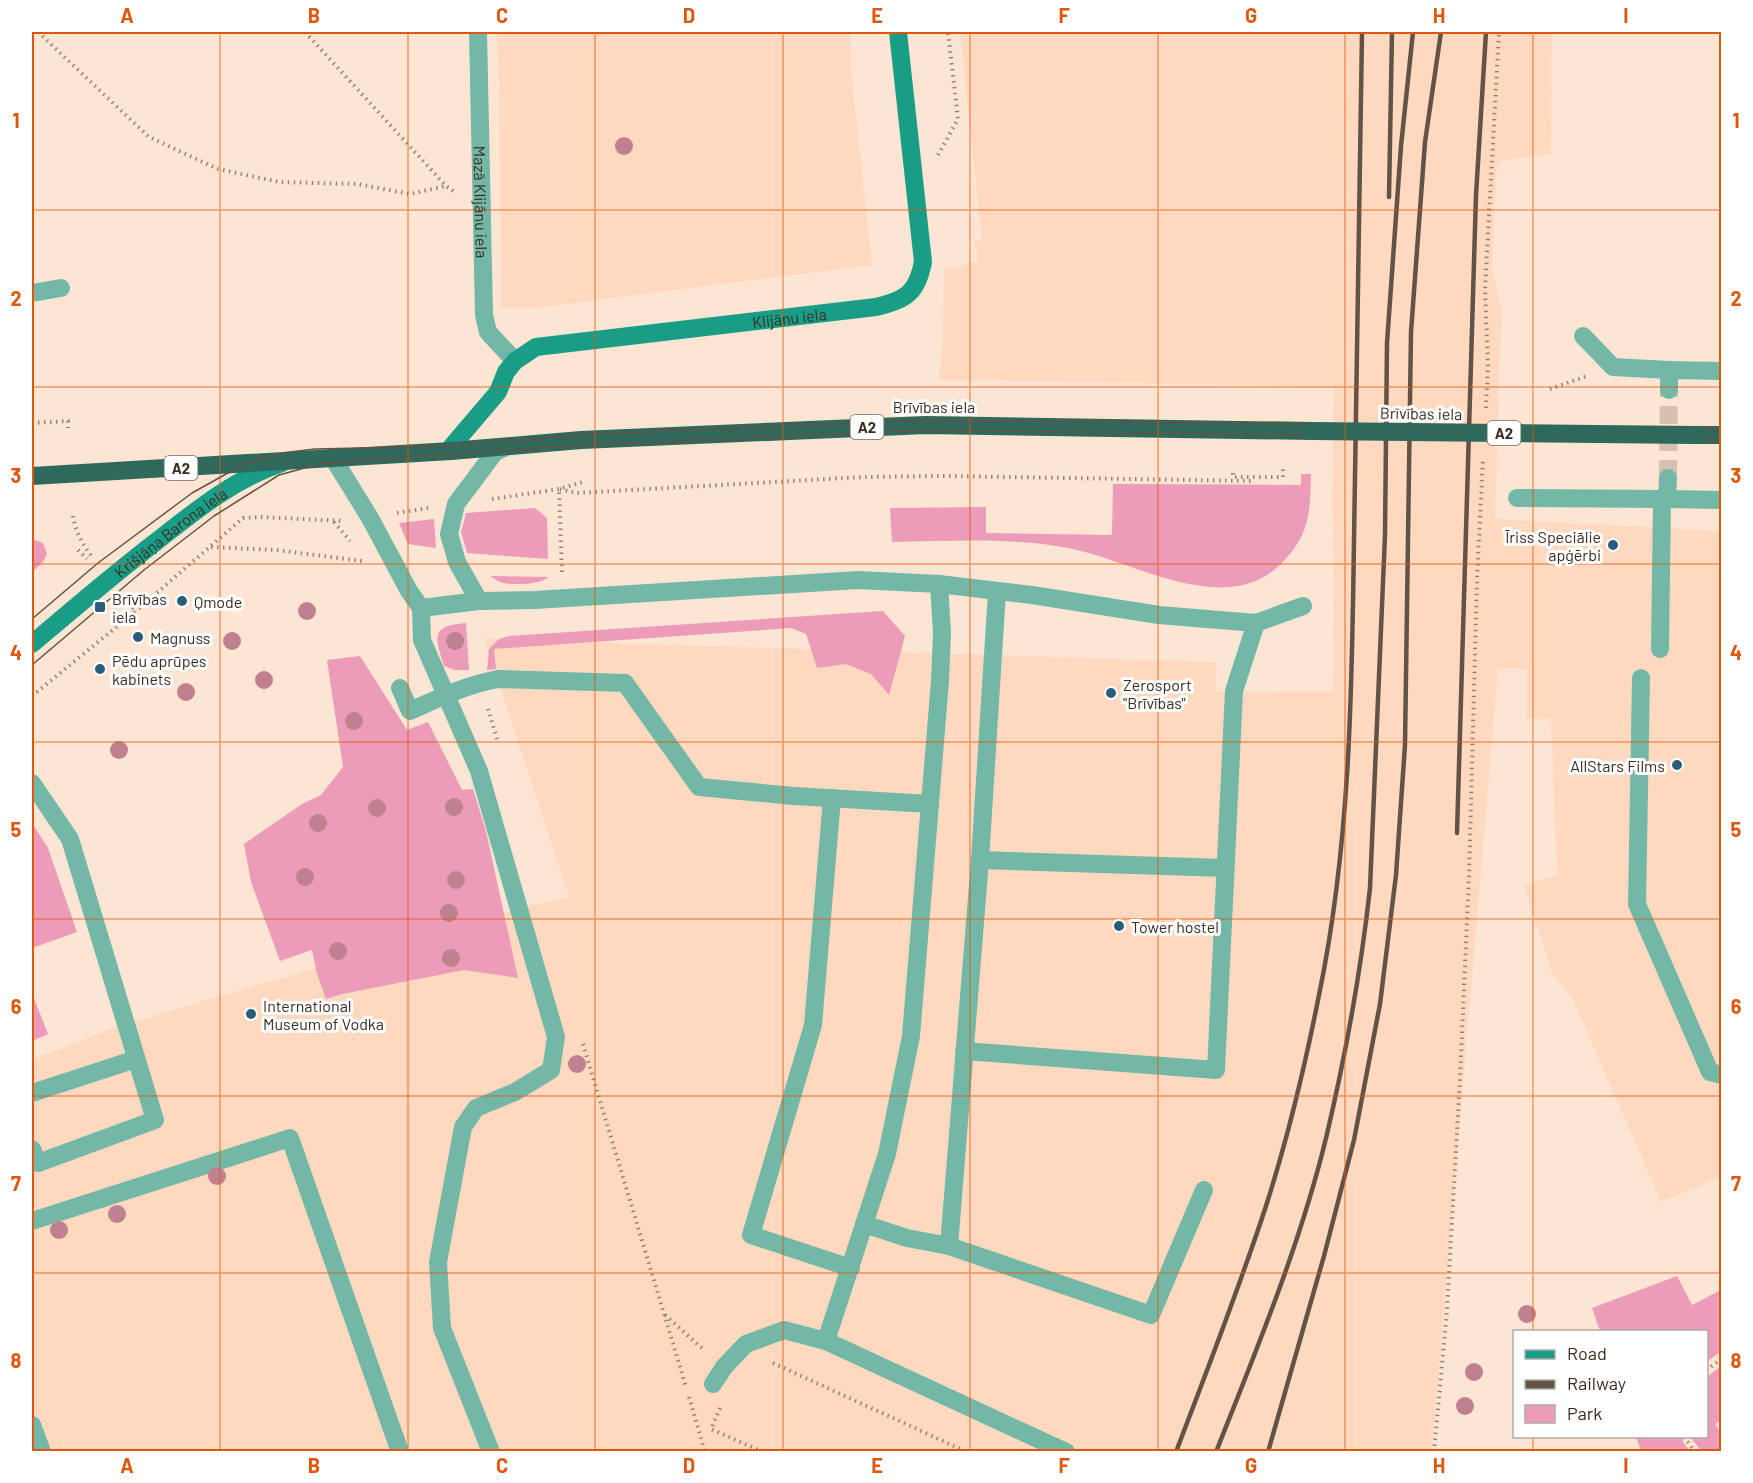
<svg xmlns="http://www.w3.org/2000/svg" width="1753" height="1483" font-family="Barlow,sans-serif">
  <rect width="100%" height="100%" fill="#fde5d4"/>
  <!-- built -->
  <g fill="#ffd9bf">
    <path d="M496,32H850L852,79L872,265L535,308H501L499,69Z"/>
    <path d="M960,32H1552L1551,154L1502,161L1496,173L1492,269L1503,317L1501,321L1495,519L1721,531V1177L1661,1202L1573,1000L1552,973L1524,886L1557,875L1551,719H1527V669H1498L1432,1451L32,1452V1060L118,1026L503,913L569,897L484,639L1216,662V691L1333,692L1334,582L1332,502L1334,386L939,380L943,336L944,270L977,262L978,250H975V240H982Z"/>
  </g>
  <!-- green -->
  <g fill="#ec9bb8">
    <path d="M1301,474H1311C1310,514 1310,535 1280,565C1224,618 1135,562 1073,549C1014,537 952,541 892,542L890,508L986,507V533L1112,535L1113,484L1301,485Z"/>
    <path d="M535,508L547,518L548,559L467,553L461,532L466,513Z"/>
    <path d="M434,519L436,548L408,544L399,523Z"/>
    <path d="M32,539L43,543L47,554L43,562L32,572Z"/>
    <path d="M490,576L549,577C540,585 515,585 503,583C498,582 494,578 490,576Z"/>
    <path d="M883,611L905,636L889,695L871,674L846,664L817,668L806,634L791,628L494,649L496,669L487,670L489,649L499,639L509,636Z"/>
    <path d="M466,623L469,670H455L444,666C435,636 430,626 466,623Z"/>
    <path d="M360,656L407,730L428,722L462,790L473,789L486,831L518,978L464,970L342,994L326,999L317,974L312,950L280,961L251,882L244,844L302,804L321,795L343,767L327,660Z"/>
    <path d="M32,823L48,848L77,932L32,948Z"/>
    <path d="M32,993L48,1034L32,1041Z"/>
    <path d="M1677,1276L1692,1305L1721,1290V1351L1707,1362L1706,1332L1600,1331L1592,1308Z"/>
    <path d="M1721,1366V1420L1715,1424L1721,1433V1451H1701L1692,1439L1693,1437L1706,1436L1707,1377Z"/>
    <path d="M1636,1437H1684L1683,1442L1690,1451H1641Z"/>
  </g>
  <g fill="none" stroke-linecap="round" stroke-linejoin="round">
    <!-- street-tunnel -->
    <path stroke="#d6c0b0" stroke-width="18" stroke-dasharray="18 9" stroke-linecap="butt" d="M1668,478L1669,390"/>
    <!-- path -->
    <g stroke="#978375" stroke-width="4" stroke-dasharray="1.5 4.5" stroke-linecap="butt">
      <path d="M38,32L149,137L218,169L279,182L357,184L410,194L446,186"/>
      <path d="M305,32L446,186L456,193"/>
      <path d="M938,155L958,119L948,32"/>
      <path d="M1550,389L1587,376"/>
      <path d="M1486,408L1488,368L1485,290L1499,32"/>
      <path d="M32,423L68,421V428"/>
      <path d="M1233,473V477H1283V467"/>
      <path d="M492,499L559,489L583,482"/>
      <path d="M397,513L429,508"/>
      <path d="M73,516C75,531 84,547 93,558"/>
      <path d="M334,522L350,541"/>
      <path d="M211,547L276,550L362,561"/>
      <path d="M78,550L87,559"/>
      <path d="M562,572L559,489L576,493L864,477L945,476L1254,481"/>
      <path d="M129,596L140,608"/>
      <path d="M124,599L136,611"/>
      <path d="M32,696L136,611L243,518L261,517L343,521"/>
      <path d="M488,709L498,742"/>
      <path d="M583,1044L686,1387"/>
      <path d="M665,1315L704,1350"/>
      <path d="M773,1363L967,1452"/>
      <path d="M1706,1370L1722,1359"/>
      <path d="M689,1397L705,1452"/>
      <path d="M720,1408L711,1429L763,1452"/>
      <path d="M1688,1436L1687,1441L1695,1452"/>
      <path d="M1434,1452L1447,1310L1460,1079L1469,877L1477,579L1483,458"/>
    </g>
    <!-- lane -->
    <g stroke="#73b7a6" stroke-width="18">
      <path d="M32,293L61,288"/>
      <path d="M1583,336L1613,367L1669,370"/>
      <path d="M1517,498L1667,499"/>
      <path d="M939,584L1032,595L1159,615L1256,623L1303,606"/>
      <path d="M421,608L422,640L479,771L556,1037L551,1070L515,1092L476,1108L463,1127L438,1262L442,1328L491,1452"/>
      <path d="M1660,649L1662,499"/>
      <path d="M1641,678L1637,904L1710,1072L1722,1075"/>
      <path d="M400,688L410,711C439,698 466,685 498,679L625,683L699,787L794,796L930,804"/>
      <path d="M32,783L70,839L155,1120L38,1163L32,1149"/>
      <path d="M832,798L813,1025L751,1235L851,1268"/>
      <path d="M980,860L1225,868"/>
      <path d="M964,1051L1216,1070L1234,691L1256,623"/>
      <path d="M32,1093L136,1059"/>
      <path d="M32,1221L290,1138L400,1452"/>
      <path d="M864,1224L907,1238L949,1246L1151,1315L1204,1190"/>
      <path d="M949,1246L980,860L997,592"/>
      <path d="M713,1384L724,1367L746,1344L784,1330L826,1341L1066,1452"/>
      <path d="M32,1425L42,1452"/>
    </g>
    <!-- street -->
    <g stroke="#73b7a6" stroke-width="18">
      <path id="s1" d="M478,32L484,315L488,332L515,361"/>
      <path d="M1669,390V370L1722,371"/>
      <path d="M333,458L370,518L409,591L421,608L479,601L535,600L858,580L939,584L942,633L940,681L911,1036L887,1154L826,1341"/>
      <path d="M1668,478L1667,499L1722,500"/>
      <path d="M479,601L457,562L449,534L456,504L495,452L506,447"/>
    </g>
    <!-- secondary -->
    <g stroke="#199d86" stroke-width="18">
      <path id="s2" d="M451,451L452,446L498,392L506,372L515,361L536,347L876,307C906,300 917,293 923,262L898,32"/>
      <path id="s3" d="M32,644C73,609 114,574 157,541C195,511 234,479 282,463"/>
    </g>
    <!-- highway -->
    <g stroke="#2e695c" stroke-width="18">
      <path d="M1695,435H1722"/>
      <path d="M32,476L451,451L581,440L926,425L1312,431"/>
    </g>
    <!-- tram -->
    <g stroke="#635346" stroke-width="1.5">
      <path d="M32,619L98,563L192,493L244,464L282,453L315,449L452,446L581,435L926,420L1722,430"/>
      <path d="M32,665L144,570L214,516L279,475L319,464L581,445L926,430L1722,440"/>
    </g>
    <!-- rail -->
    <g stroke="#635346" stroke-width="4.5">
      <path d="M1389,197L1392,32"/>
      <path d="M1457,833L1476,195L1486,32"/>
      <path d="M1176,1452C1207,1370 1239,1289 1266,1206C1288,1137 1305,1066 1319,995C1350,846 1352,692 1354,540C1358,370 1360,201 1362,32"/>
      <path d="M1216,1452C1257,1348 1301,1243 1327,1134C1346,1053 1361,970 1370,888L1385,535L1387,343L1401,146L1413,32"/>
      <path d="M1268,1452L1324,1256L1354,1140L1380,1004L1396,875L1405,745L1411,332L1425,142L1441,32"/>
    </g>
    <!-- highway-bridge -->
    <path stroke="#2e695c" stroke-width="18" d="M1312,431L1695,435"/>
  </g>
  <!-- trees -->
  <g fill="#bf808f">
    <circle cx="624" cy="146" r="9"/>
    <circle cx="307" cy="611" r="9"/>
    <circle cx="232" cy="641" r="9"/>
    <circle cx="455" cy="641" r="9"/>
    <circle cx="264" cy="680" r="9"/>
    <circle cx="186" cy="692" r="9"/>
    <circle cx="354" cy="721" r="9"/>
    <circle cx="119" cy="750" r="9"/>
    <circle cx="454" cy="807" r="9"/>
    <circle cx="377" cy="808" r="9"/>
    <circle cx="318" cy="823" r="9"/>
    <circle cx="305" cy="877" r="9"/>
    <circle cx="456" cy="880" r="9"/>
    <circle cx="449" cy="913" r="9"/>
    <circle cx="338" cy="951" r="9"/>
    <circle cx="451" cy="958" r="9"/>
    <circle cx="577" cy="1064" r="9"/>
    <circle cx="217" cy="1176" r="9"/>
    <circle cx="117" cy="1214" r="9"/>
    <circle cx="59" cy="1230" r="9"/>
    <circle cx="1527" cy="1314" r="9"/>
    <circle cx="1474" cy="1372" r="9"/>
    <circle cx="1465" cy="1406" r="9"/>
  </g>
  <!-- grid -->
  <path fill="none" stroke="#df570d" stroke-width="1.5" stroke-opacity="0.55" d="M220,32V1452M408,32V1452M595,32V1452M783,32V1452M970,32V1452M1158,32V1452M1345,32V1452M1533,32V1332M32,210H1722M32,387H1722M32,564H1722M32,742H1722M32,919H1722M32,1096H1722M32,1273H1722M1533,1436V1452"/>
  <!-- markers -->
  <g fill="#2a5d7a" stroke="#fff" stroke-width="2">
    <circle cx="1613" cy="545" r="6"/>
    <circle cx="182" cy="601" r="6"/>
    <rect x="94" y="601" width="12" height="12" rx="3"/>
    <circle cx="138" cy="637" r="6"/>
    <circle cx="100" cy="669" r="6"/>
    <circle cx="1111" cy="693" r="6"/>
    <circle cx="1677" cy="765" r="6"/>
    <circle cx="1119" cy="926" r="6"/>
    <circle cx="251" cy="1014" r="6"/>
  </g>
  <g text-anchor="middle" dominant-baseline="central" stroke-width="6" stroke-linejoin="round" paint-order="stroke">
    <!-- shield labels -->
    <g fill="#fff" stroke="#766b64" stroke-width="1.5">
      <rect x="850.5" y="415" width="33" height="24" rx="4.5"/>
      <rect x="1487.5" y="421" width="33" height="24" rx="4.5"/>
      <rect x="164.5" y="456" width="33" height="24" rx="4.5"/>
    </g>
    <g font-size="15" font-weight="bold" fill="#3b2c21">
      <text x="867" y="427">A2</text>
      <text x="1504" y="433">A2</text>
      <text x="181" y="468">A2</text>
    </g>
    <!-- street labels -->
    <g font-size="16" fill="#3b2c21" stroke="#fff">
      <text stroke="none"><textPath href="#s1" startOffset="170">Mazā Klijānu iela</textPath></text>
      <text stroke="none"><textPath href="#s2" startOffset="392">Klijānu iela</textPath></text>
      <text x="934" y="406">Brīvības iela</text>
      <text transform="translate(1421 413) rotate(1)">Brīvības iela</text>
      <text stroke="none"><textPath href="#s3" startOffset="178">Krišjāņa Barona iela</textPath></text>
    </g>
    <!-- poi labels -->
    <g font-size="16" fill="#3b2c21" stroke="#fff" text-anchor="start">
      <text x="1601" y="536" text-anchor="end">Īriss Speciālie<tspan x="1601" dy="18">apģērbi</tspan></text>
      <text x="112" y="598">Brīvības<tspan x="112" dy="18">iela</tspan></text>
      <text x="194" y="601">Qmode</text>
      <text x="150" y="637">Magnuss</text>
      <text x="112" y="660">Pēdu aprūpes<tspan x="112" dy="18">kabinets</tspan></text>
      <text x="1123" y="684">Zerosport<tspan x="1123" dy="18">"Brīvības"</tspan></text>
      <text x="1665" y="765" text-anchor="end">AllStars Films</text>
      <text x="1131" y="926">Tower hostel</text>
      <text x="263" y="1005">International<tspan x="263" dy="18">Museum of Vodka</tspan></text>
    </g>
  </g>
  <!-- border -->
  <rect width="1753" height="1483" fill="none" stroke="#ffffff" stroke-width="66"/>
  <!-- legend -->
  <rect x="1513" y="1330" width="195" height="108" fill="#ffffff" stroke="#b1aba6" stroke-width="1.5"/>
  <rect x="1525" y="1350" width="30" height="9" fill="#199d86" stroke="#b1aba6" stroke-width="1.5"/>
  <text x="1567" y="1360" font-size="18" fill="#3b2c21">Road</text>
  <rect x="1525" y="1380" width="30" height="9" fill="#635346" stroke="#b1aba6" stroke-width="1.5"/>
  <text x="1567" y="1390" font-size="18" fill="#3b2c21">Railway</text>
  <rect x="1525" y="1405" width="30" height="18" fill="#ec9bb8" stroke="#b1aba6" stroke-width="1.5"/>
  <text x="1567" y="1420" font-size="18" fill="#3b2c21">Park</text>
  <rect x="33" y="33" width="1687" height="1417" fill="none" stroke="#df570d" stroke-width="2"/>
  <g font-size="20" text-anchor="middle" font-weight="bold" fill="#df570d">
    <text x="127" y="23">A</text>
    <text x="314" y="23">B</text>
    <text x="502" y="23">C</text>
    <text x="689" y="23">D</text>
    <text x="877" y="23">E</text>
    <text x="1064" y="23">F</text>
    <text x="1251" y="23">G</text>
    <text x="1439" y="23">H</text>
    <text x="1626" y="23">I</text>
    <text x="16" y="128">1</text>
    <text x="1736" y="128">1</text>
    <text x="16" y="306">2</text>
    <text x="1736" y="306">2</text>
    <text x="16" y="483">3</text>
    <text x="1736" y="483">3</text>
    <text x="16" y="660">4</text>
    <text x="1736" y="660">4</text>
    <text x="16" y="837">5</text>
    <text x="1736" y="837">5</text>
    <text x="16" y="1014">6</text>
    <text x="1736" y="1014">6</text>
    <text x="16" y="1191">7</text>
    <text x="1736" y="1191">7</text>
    <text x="16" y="1368">8</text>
    <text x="1736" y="1368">8</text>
    <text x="127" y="1473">A</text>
    <text x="314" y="1473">B</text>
    <text x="502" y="1473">C</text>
    <text x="689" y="1473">D</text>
    <text x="877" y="1473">E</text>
    <text x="1064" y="1473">F</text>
    <text x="1251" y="1473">G</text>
    <text x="1439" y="1473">H</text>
    <text x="1626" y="1473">I</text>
  </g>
</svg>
